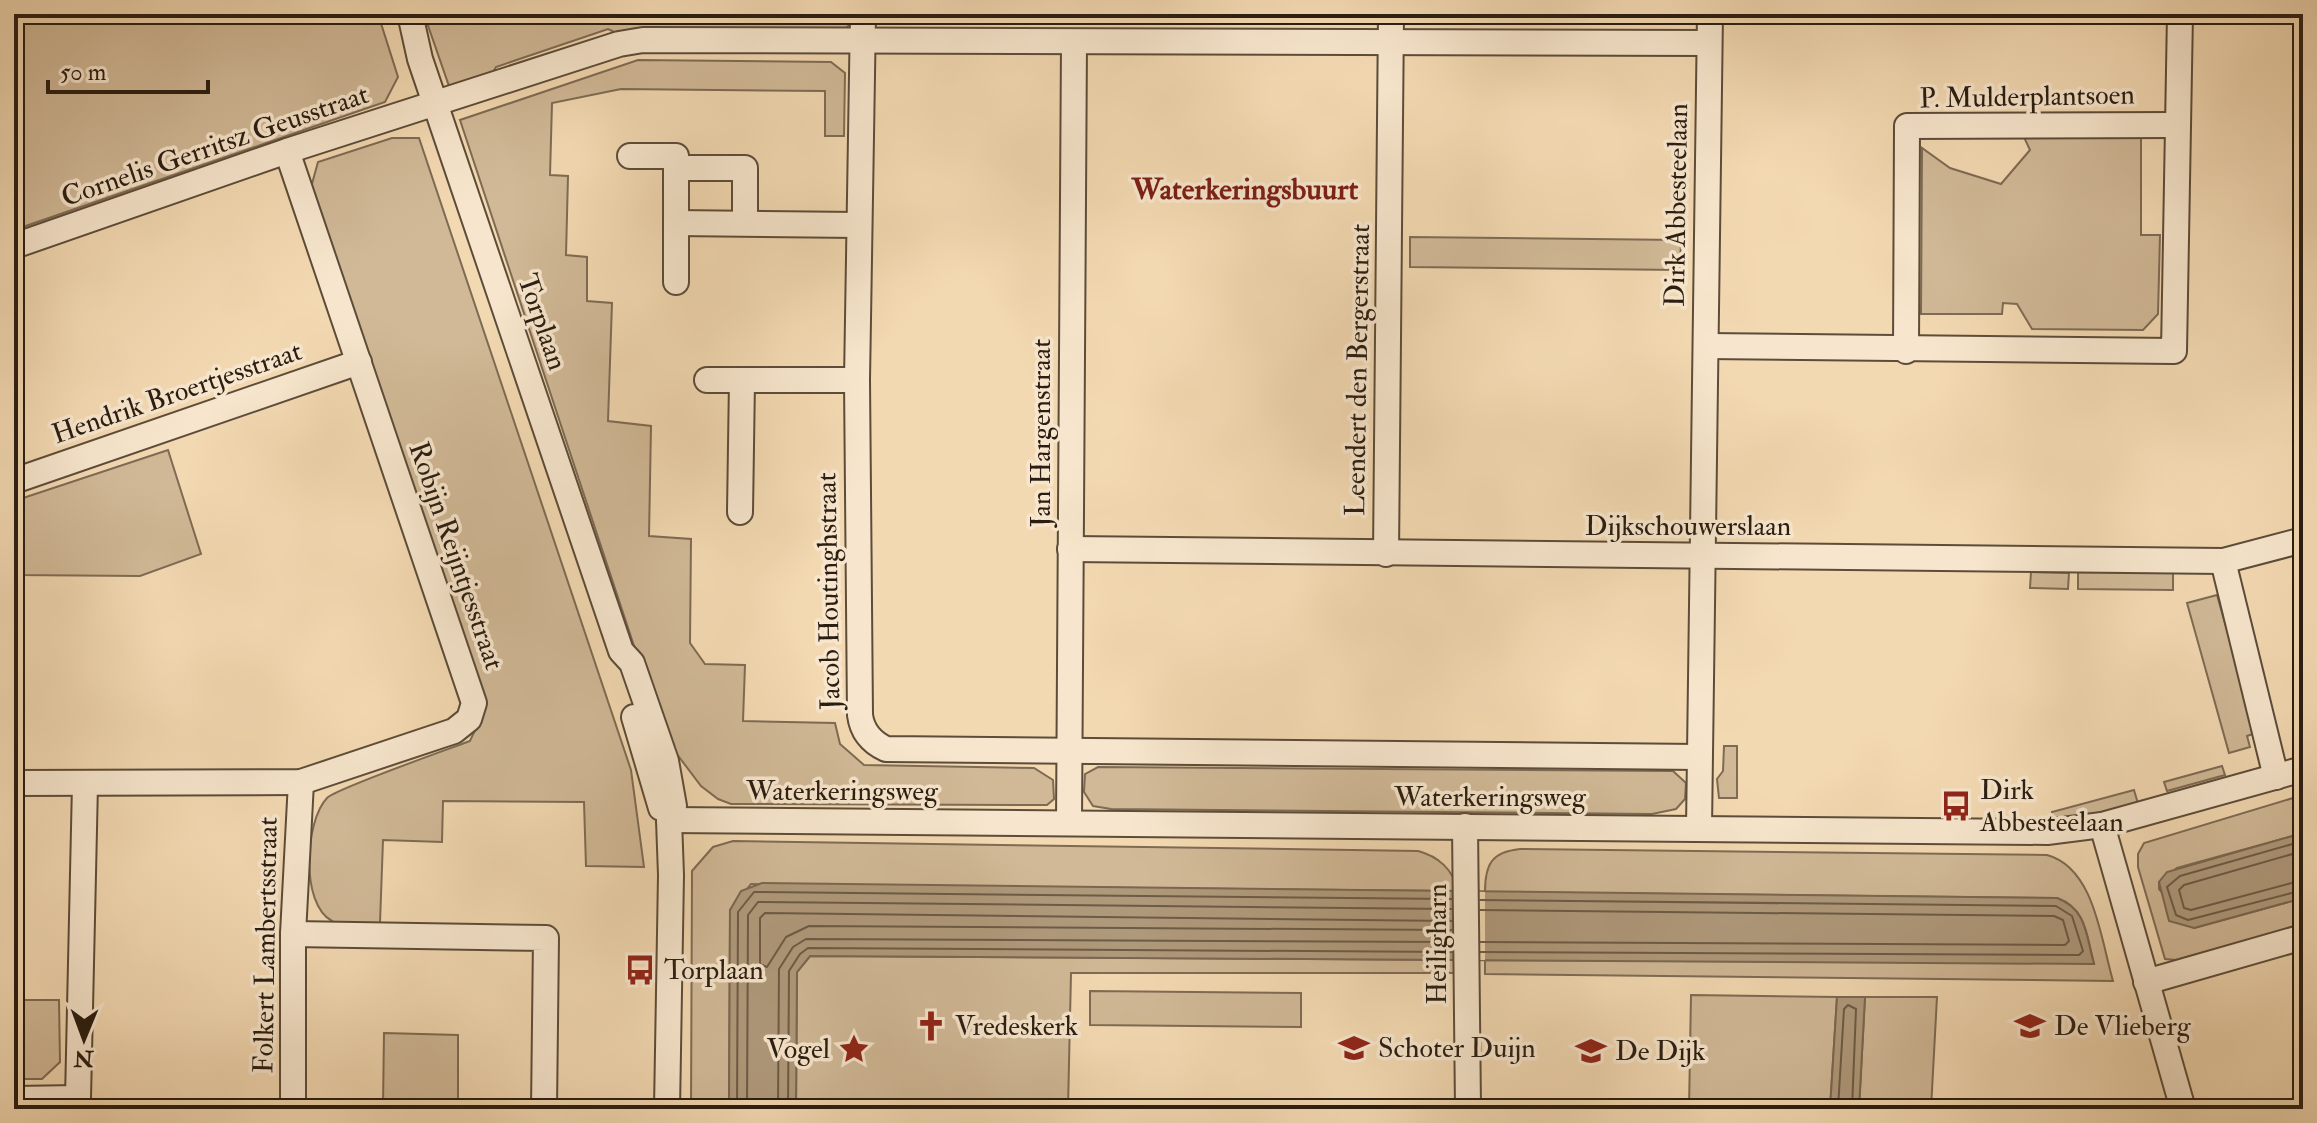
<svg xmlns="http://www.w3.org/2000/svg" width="2317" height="1123" font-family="'IM FELL Double Pica',serif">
  <rect width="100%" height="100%" fill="#f3d9b2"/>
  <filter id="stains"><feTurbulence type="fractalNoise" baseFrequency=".0025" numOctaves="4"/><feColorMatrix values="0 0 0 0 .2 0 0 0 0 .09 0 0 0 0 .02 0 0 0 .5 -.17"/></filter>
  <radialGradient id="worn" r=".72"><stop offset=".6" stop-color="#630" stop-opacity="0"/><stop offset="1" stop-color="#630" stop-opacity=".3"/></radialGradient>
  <!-- green -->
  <g fill="#d1b997" stroke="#7e6b54" stroke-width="2">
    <path d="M14,14H378L398,77L385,102L14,230Z"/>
    <path d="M424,14H860V17L839,33L621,35L608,29L496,67L489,79L449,86Z"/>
    <path d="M638,60L831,62L845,73L844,136H825V91L621,89L552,103L550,175L568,176L566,255L587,257V301L612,303L608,421L651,426L649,536L691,539L690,643L705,664L745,665L743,721L835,723L840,744L864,765L1034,768L1053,780L1054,799L1047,805L731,804L718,799L701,786L676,753L637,655L460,120Z"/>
    <path d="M2023,135L2141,136V235H2160L2158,314L2143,330L2032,329L2017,304L2003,303L2002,314H1921L1922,148L1950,168L2001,184L2030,150Z"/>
    <path d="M392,138H419L631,770L644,867L586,866L584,802L443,801L442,842L383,840L380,923C366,923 344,928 332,921C300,904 305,821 327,798C335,789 449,749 470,741L482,715L310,191L318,162Z"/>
    <path d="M1410,237L1681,240L1680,270L1410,267Z"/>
    <path d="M168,450L201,554L140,576L14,575V501Z"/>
    <path d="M2031,572L2069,573L2068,589L2030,588Z"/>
    <path d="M2078,572L2173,573V590L2078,589Z"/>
    <path d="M2217,595L2256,733L2247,736L2250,747L2229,753L2187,603Z"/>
    <path d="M1724,746H1737V798H1719L1717,779L1723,771Z"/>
    <path d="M2222,766L2225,775L2167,791L2164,782Z"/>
    <path d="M1098,767L1673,771L1686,783L1685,799L1676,809L1652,814L1111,809L1093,806L1084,792L1085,774Z"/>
    <path d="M2134,790L2139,807L2091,817H2052V812Z"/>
    <path d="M2303,795V833L2177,868L2159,882V889L2194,928L2303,898V925L2176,960L2165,959L2138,867V854L2144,843Z"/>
    <path d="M733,841L1418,851C1437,856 1454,869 1457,891L751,884L730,910L729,1109H691L692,871L713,847Z"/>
    <path d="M1520,849L2047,855C2095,868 2101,941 2113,981L1485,974V960L2094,963C2086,935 2087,909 2057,898L1485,892C1485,865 1491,852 1520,849Z"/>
    <path d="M810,956L1457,960L1458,973H1071L1068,1109H1030V1104L843,1102V1109H796L797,972Z"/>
    <path d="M1090,991L1301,993V1027L1090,1025Z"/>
    <path d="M1691,995L1837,997L1830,1109H1689Z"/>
    <path d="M1865,997H1937L1931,1109H1859Z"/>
    <path d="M14,1000H59L60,1062L42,1079H14Z"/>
    <path d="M384,1033L458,1035V1109H377L383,1106Z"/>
  </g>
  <!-- water -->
  <g fill="#af997b" stroke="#7a6751" stroke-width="2">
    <path d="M2303,833V898L2194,928L2169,921L2159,882L2167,872Z"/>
    <path d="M762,883L2057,898C2087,909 2086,936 2094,964L810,956L797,972L796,1109H729L730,910L741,891Z"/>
    <path d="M1837,997H1865L1859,1109H1830Z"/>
  </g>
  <!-- pier -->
  <path fill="#f3d9b2" d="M1457,891L1485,892V960H1457Z"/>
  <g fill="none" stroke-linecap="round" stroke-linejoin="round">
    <!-- shore -->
    <g stroke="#6c5b46" stroke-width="2">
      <path d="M2303,841L2180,876L2167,887L2176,915L2188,920L2303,890"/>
      <path d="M2303,851L2184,885L2179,890L2184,908L2191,910L2303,880"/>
      <path d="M1480,900L2056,906L2072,916L2083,951L2079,955L1480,952"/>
      <path d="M1480,910L2054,916L2063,920L2069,941L2065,945L1480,942"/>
      <path d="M1452,921L765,913L760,918V964L767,967L786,937L809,926L1452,930"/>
      <path d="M737,1109L738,912L754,892L1452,899"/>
      <path d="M747,1109L748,915L758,902L1452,909"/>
      <path d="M778,1109L779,969L793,947L806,939L1452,942"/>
      <path d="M788,1109L789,971L800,954L808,948L1452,952"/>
      <path d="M1838,1109L1844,1009L1848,1005L1856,1009L1852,1109"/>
    </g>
    <!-- minor casing -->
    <g stroke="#5c4c39" stroke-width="28">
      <g id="minor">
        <path d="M410,14L420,59L621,651L632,663L666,761L674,806L669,820L671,875L667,1109"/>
        <path d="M863,14L857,380L860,715C862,731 871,742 886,749L1699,757"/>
        <path d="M630,156H676V282"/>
        <path d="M676,168H745V223"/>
        <path d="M676,223L858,225"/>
        <path d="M14,246L287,151L619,44L643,40L1709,43"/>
        <path d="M1706,346L2174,351L2180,14"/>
        <path d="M1906,351L1907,126L2177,125"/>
        <path d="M707,380H857"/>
        <path d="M14,481L359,362"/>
        <path d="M740,512L742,380"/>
        <path d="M1070,549L2223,561L2303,540"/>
        <path d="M1386,554L1391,14"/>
        <path d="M2223,561L2276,777"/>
        <path d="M634,717L661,808"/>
        <path d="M14,783L301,782L454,731L469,719L474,703L287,151"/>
        <path d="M669,820L2047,832L2102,825L2303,769"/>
        <path d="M1069,823L1074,43"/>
        <path d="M2102,825L2183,1109"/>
        <path d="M1465,826L1468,1109"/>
        <path d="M1699,828L1710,14"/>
        <path d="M293,934L546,938L544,1109"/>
        <path d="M2146,982L2303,937"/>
        <path d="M14,1099L78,1098L85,784"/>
        <path d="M293,1109V934L301,782"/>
      </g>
    </g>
    <!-- minor -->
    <use href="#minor" stroke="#f7e6cd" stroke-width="24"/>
  </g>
  <!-- icons -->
  <defs>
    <g id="bus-bare" transform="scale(2.4)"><path d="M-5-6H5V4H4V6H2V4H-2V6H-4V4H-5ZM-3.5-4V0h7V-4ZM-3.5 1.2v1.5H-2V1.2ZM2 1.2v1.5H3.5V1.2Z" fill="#8f2418" stroke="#f7e6cd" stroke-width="2.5" paint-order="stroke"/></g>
    <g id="church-bare" transform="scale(2.4)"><path d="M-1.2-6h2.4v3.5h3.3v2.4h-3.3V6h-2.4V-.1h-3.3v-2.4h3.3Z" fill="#8f2418" stroke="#f7e6cd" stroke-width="2.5" paint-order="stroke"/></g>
    <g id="school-bare" transform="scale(2.4)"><path d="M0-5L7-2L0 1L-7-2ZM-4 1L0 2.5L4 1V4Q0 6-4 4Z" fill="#8f2418" stroke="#f7e6cd" stroke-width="2.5" paint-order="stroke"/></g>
    <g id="sight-bare" transform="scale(2.4)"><path d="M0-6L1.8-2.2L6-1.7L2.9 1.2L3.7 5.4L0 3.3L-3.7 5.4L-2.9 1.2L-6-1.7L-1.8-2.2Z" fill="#8f2418" stroke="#f7e6cd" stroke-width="2.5" paint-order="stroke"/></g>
  </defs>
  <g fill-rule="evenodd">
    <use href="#bus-bare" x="1956" y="806"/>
    <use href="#bus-bare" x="640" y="970"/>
    <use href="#church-bare" x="931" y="1026"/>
    <use href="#school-bare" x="2030" y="1026"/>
    <use href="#school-bare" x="1354" y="1048"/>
    <use href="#sight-bare" x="854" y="1049"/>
    <use href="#school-bare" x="1591" y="1051"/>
  </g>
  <g text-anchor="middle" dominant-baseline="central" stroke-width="7" stroke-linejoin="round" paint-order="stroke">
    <!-- street labels -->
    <g font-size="28" fill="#2a1d11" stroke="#f7e6cd">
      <text transform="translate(2027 97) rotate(-1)">P. Mulderplantsoen</text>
      <text transform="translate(215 146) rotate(-19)">Cornelis Gerritsz Geusstraat</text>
      <text transform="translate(1677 205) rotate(-89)">Dirk Abbesteelaan</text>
      <text transform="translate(542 322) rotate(71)">Torplaan</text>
      <text transform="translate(1358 370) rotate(-89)">Leendert den Bergerstraat</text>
      <text transform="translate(177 393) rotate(-19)">Hendrik Broertjesstraat</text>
      <text transform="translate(1041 433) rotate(-90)">Jan Hargenstraat</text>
      <text x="1688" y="526">Dijkschouwerslaan</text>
      <text transform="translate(456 556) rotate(71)">Robijn Reijntjesstraat</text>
      <text transform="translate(829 591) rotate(-91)">Jacob Houtinghstraat</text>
      <text x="842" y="791">Waterkeringsweg</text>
      <text x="1490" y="797">Waterkeringsweg</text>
      <text transform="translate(1437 944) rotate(-90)">Heiligharn</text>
      <text transform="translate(266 945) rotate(-89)">Folkert Lambertsstraat</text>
    </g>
    <!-- poi labels -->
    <g font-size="28" fill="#2a1d11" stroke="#f7e6cd" text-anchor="start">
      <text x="1980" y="790">Dirk<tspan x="1980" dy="32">Abbesteelaan</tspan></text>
      <text x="664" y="970">Torplaan</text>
      <text x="955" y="1026">Vredeskerk</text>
      <text x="2054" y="1026">De Vlieberg</text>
      <text x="1378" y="1048">Schoter Duijn</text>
      <text x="830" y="1049" text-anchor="end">Vogel</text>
      <text x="1615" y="1051">De Dijk</text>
    </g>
    <!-- neighbourhood labels -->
    <g font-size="30" font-weight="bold" fill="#7a1f14" stroke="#f7e6cd">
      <text x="1245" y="189">Waterkeringsbuurt</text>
    </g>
  </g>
  <!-- margin -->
  <rect width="2317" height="1123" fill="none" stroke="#f3d9b2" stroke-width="48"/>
  <rect x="16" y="16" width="2285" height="1091" fill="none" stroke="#2a1d11" stroke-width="4"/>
  <rect x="24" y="24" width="2269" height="1075" fill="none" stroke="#2a1d11" stroke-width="2"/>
  <!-- north arrow -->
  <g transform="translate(84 1039) rotate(181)" stroke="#f7e6cd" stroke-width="6" paint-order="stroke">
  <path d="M0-6L14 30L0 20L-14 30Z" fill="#2a1d11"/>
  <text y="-12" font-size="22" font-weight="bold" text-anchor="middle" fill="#2a1d11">N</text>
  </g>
  <!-- scale -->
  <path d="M48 80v12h160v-12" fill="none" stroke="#2a1d11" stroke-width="4"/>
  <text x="60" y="80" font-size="24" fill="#2a1d11" stroke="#f7e6cd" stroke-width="6" paint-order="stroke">50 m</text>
  <rect width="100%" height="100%" filter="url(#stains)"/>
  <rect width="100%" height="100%" fill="url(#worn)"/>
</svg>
